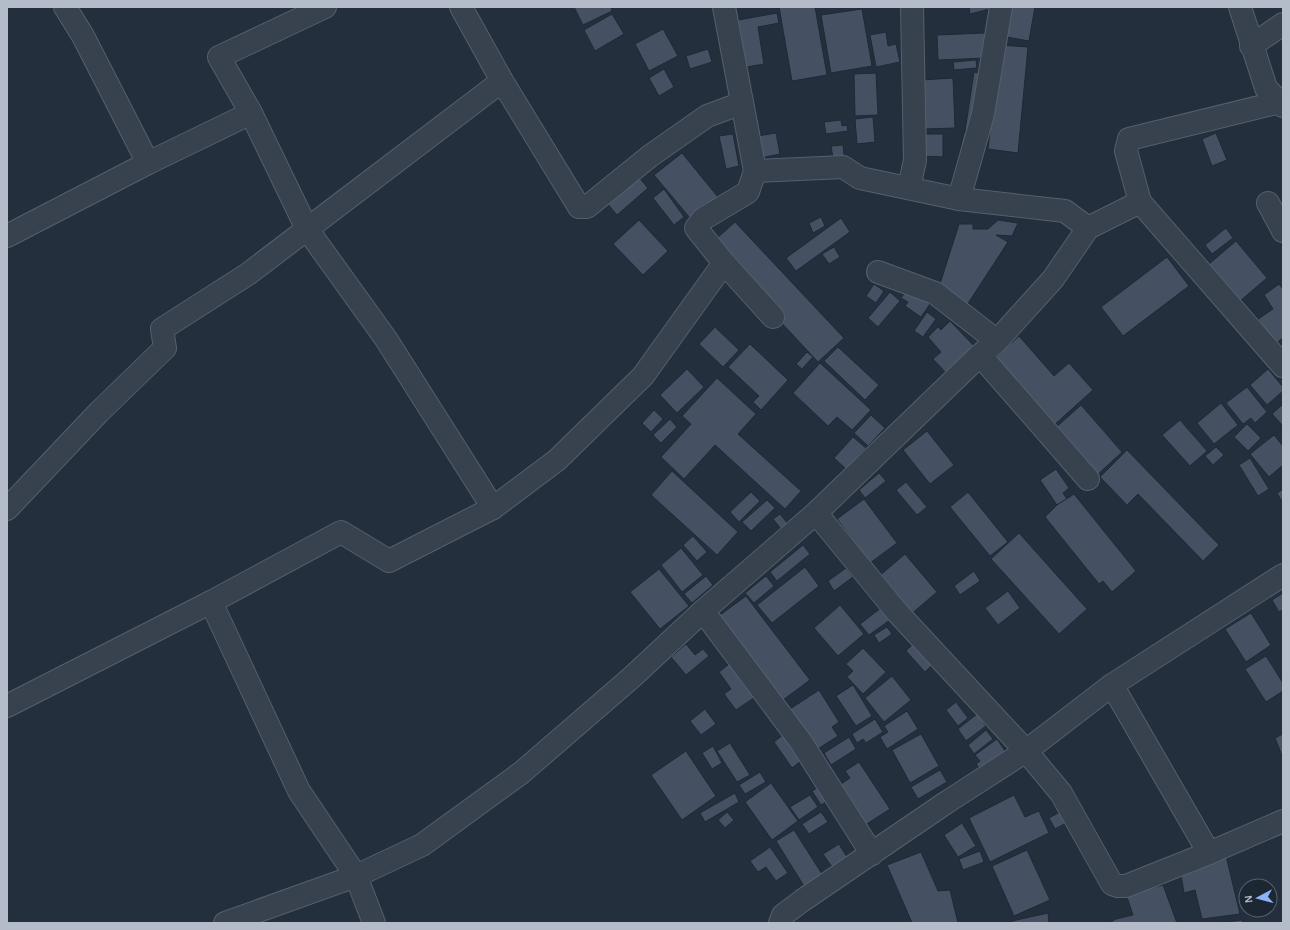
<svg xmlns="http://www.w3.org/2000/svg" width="1290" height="930" font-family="'Alegreya Sans',sans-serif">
  <rect width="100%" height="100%" fill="#242f3e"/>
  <!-- building -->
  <g fill="#455162" stroke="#1f2835">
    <path d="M574,7H611L612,11L583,25Z"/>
    <path d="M779,7H815L827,75L792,81Z"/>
    <path d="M969,7H993L994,8L970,14Z"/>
    <path d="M1007,7H1035L1029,41L1001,36Z"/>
    <path d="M862,9L872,66L831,73L821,15Z"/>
    <path d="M777,13L779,23L758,27L764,64L741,68L733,21Z"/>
    <path d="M612,14L624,34L595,51L584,30Z"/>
    <path d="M663,29L678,56L649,71L635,44Z"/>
    <path d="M886,32L888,46L896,44L900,62L876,67L870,35Z"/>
    <path d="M985,33L986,58L938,60L937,35Z"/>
    <path d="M999,45L1028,47L1018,153L988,149Z"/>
    <path d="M708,49L712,62L690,69L686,56Z"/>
    <path d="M976,60L977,68L954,70L953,62Z"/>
    <path d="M664,69L674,87L659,96L649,78Z"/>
    <path d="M974,72L983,74L975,132L965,131Z"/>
    <path d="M876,73L878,115L855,116L854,74Z"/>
    <path d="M953,78L955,128L923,129L922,80Z"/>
    <path d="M873,117L875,142L857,144L855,119Z"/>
    <path d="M841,120L842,126L847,125L848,131L826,134L824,122Z"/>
    <path d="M776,133L780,154L761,158L757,136Z"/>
    <path d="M964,133L974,136L971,148L961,146Z"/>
    <path d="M1216,133L1227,160L1212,166L1202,139Z"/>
    <path d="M733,134L739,166L726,169L719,136Z"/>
    <path d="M923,134H943V157L923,156Z"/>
    <path d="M843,145L845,163L834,164L831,146Z"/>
    <path d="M682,153L722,202L695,224L654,175Z"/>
    <path d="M637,175L648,188L617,215L606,202Z"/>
    <path d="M664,189L684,217L674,225L653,198Z"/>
    <path d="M821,217L825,226L813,233L809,223Z"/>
    <path d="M841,218L850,232L796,271L786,258Z"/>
    <path d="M639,220L668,251L643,275L613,244Z"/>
    <path d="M998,220L1018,223L1012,236L996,235L1008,242L967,305L939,287L959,224H973V229H988Z"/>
    <path d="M735,222L844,338L818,362L735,273L714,241Z"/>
    <path d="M1226,228L1233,238L1212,254L1205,245Z"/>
    <path d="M1236,241L1267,278L1240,301L1209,264Z"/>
    <path d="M834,247L840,257L829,264L822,254Z"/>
    <path d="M1167,257L1189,286L1123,336L1101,307Z"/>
    <path d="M874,284L884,291L876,303L866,296Z"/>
    <path d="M1279,284L1283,289V338L1275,344L1258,319L1273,309L1264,295Z"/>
    <path d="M908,288L930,304L921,317L905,306L908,302L901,298Z"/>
    <path d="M890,292L900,301L878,327L868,318Z"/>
    <path d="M927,312L936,319L923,337L914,331Z"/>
    <path d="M950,321L976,348L948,375L933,359L941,352L928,337L938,327L941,330Z"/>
    <path d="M715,327L739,350L723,367L699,344Z"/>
    <path d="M1019,336L1054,376L1069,363L1093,390L1053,426L994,359Z"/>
    <path d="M750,344L788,380L761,410L753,402L759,396L728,367Z"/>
    <path d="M838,347L879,385L865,400L824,361Z"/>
    <path d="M807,352L813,357L802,369L796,364Z"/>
    <path d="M820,363L871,410L852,430L837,417L828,426L793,393Z"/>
    <path d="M687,369L704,387L677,413L660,395Z"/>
    <path d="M1268,369L1283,387V391L1267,405L1250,385Z"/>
    <path d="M717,378L756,414L738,434L801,491L785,509L715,445L684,479L661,457L691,424L682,416Z"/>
    <path d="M1247,387L1267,412L1255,423L1251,418L1243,424L1226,403Z"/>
    <path d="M1221,403L1238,425L1214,444L1197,423Z"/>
    <path d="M1283,404V426L1272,414Z"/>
    <path d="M1081,405L1122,452L1095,477L1053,430Z"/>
    <path d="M654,410L663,419L651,432L642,423Z"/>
    <path d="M871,415L885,428L868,446L854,433Z"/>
    <path d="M670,419L677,427L661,443L653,435Z"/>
    <path d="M1180,420L1207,451L1190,466L1162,435Z"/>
    <path d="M1247,424L1261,438L1248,451L1234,437Z"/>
    <path d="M927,431L954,465L930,484L903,450Z"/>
    <path d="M1274,435L1283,446V465L1269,477L1250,454Z"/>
    <path d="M853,437L866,448L846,469L834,458Z"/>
    <path d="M1216,447L1224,455L1213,465L1205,456Z"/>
    <path d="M1127,450L1219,545L1203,561L1138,494L1127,505L1100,477Z"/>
    <path d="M1250,458L1269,489L1258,496L1239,465Z"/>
    <path d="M1056,469L1069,488L1063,493L1067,499L1057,505L1040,480Z"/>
    <path d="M672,471L738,532L717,555L651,495Z"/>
    <path d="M879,473L886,481L865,498L859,490Z"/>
    <path d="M906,482L927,507L917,515L896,490Z"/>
    <path d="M1283,489V503L1277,493Z"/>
    <path d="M751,492L760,501L739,522L730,512Z"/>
    <path d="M968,492L1008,542L990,556L950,507Z"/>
    <path d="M1074,494L1136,571L1112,592L1103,581L1099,584L1045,517L1057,505Z"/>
    <path d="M864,499L897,543L870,563L837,519Z"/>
    <path d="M767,500L775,508L751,531L742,522Z"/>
    <path d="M780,514L788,524L781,529L773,519Z"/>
    <path d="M1019,533L1087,609L1059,634L991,559Z"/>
    <path d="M693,536L707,552L697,561L683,545Z"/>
    <path d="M803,545L810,554L777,581L770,572Z"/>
    <path d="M681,548L703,575L682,592L661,565Z"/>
    <path d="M905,554L937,592L910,615L878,577Z"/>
    <path d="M805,567L819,586L772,623L757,605Z"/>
    <path d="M846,568L853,577L834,591L828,581Z"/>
    <path d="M659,569L689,606L660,629L630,592Z"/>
    <path d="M974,571L980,581L960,595L954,586Z"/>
    <path d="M706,576L713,585L692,603L684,594Z"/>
    <path d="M766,576L774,586L754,603L745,593Z"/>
    <path d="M1008,591L1020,608L998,625L985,608Z"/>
    <path d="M1283,593V610L1279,612L1272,600Z"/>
    <path d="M746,596L810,680L779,703L716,618Z"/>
    <path d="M840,605L864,634L838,656L814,628Z"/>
    <path d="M881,608L890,620L869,635L860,624Z"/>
    <path d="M1251,613L1271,645L1246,662L1225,629Z"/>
    <path d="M887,627L892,634L879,643L874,635Z"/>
    <path d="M915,642L934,663L925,672L906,651Z"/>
    <path d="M686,644L695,655L703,649L709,656L686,675L671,657Z"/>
    <path d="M863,648L886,672L863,694L847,677L853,671L846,664Z"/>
    <path d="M1266,656L1283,683V691L1266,702L1245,669Z"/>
    <path d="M733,661L758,695L736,710L724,694L731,689L719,672Z"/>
    <path d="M892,676L911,700L884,722L865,698Z"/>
    <path d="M853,685L872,716L856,726L836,696Z"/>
    <path d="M819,690L839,722L832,727L838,736L813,752L787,711Z"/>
    <path d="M956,702L968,718L958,726L946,710Z"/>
    <path d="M705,709L716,724L701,735L690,721Z"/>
    <path d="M907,711L918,729L887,749L880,737L888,732L884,726Z"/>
    <path d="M977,714L986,726L966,741L958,729Z"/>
    <path d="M875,719L883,732L866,743L863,739L857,743L852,734Z"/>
    <path d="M986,730L993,739L974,754L968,745Z"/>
    <path d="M784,734L802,760L792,768L774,742Z"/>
    <path d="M921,734L939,766L910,783L892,750Z"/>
    <path d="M1283,734V758L1275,738Z"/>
    <path d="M849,737L856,749L831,765L824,753Z"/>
    <path d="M997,739L1007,754L982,772L976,764L980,761L975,755Z"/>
    <path d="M730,743L750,775L737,782L717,751Z"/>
    <path d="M713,746L722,763L712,769L702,753Z"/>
    <path d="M686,751L716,796L682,820L651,775Z"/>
    <path d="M859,762L890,809L862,827L835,788L850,778L845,771Z"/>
    <path d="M940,770L947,782L918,799L911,787Z"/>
    <path d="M760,772L766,782L745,794L739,785Z"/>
    <path d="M771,783L798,821L772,840L745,802Z"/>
    <path d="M822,785L831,799L821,805L812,791Z"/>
    <path d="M735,793L739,802L705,822L700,813Z"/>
    <path d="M810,795L818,807L799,820L790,807Z"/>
    <path d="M1014,795L1025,817L1039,811L1049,833L990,862L969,818Z"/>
    <path d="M727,812L734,820L725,828L718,820Z"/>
    <path d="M821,812L828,822L809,834L802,824Z"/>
    <path d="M1060,812L1066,823L1055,829L1049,818Z"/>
    <path d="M962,823L976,846L958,857L944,835Z"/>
    <path d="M794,830L822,874L804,886L776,841Z"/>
    <path d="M839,844L847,857L832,867L823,854Z"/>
    <path d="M770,847L788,873L776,881L766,867L758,872L750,861Z"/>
    <path d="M1027,850L1050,900L1014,916L992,866Z"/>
    <path d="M980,851L984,862L963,870L959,859Z"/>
    <path d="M921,852L938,891L950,890L958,923H912L887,865Z"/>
    <path d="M1226,856L1240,914L1202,919L1195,890L1184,893L1181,875Z"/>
    <path d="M1163,885L1177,923H1112V921L1116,919L1133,915L1126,894Z"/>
    <path d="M1048,913L1049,923H1013L1012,921Z"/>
    <path d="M1242,920L1243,923H1219Z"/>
  </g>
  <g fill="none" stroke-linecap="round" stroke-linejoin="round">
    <!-- minor casing -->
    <g stroke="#565f6c" stroke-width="24">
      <g id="minor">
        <path d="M65,7L83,36L148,163"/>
        <path d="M325,7L219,57L251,113L307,229L386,339L493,508"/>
        <path d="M461,7L502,81L579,207H587L650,156L707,116L742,103"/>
        <path d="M724,7L755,171L748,192L703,219L696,228L724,263L773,317"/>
        <path d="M1240,7L1266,88L1283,106"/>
        <path d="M1251,46L1283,24"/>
        <path d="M1280,102L1129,139L1126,151L1140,202L1283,366"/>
        <path d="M755,171L843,167L860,178L959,199L1065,211L1088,228"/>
        <path d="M909,188L915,160L912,7"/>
        <path d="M959,199L983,114L1001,7"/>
        <path d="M1268,203L1283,231"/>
        <path d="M7,236L148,163L251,113"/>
        <path d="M878,272L935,293L997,341"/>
        <path d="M980,355L1088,479"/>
        <path d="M7,509L99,412L165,348L162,329L248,274L502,81"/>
        <path d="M816,513L897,612L1026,751L1061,793L1112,884L1118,886H1126L1209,853L1283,821"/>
        <path d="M211,602L299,791L356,876L374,923"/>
        <path d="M703,611L801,742L872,854"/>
        <path d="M1112,685L1209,853"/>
        <path d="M7,706L211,602L341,532L389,561L493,508L557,460L643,376L724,263"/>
        <path d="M225,923L356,876L422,845L521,773L631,678L703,611L816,513L980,355L997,341L1053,279L1088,228L1140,202"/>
        <path d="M780,923L783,915L803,900L947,802L1026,751L1112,685L1283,575"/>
      </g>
    </g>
    <!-- minor -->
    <use href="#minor" stroke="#38414e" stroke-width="22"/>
  </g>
  <!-- border -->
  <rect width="1290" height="930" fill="none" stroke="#b4bcc9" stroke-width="16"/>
  <!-- north arrow -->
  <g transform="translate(1258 898) rotate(263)"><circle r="19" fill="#1d2633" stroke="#59626f"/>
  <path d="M0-3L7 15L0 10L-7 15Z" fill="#8ab4f8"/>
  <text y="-6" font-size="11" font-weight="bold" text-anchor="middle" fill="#b4bcc9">N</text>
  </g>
</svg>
